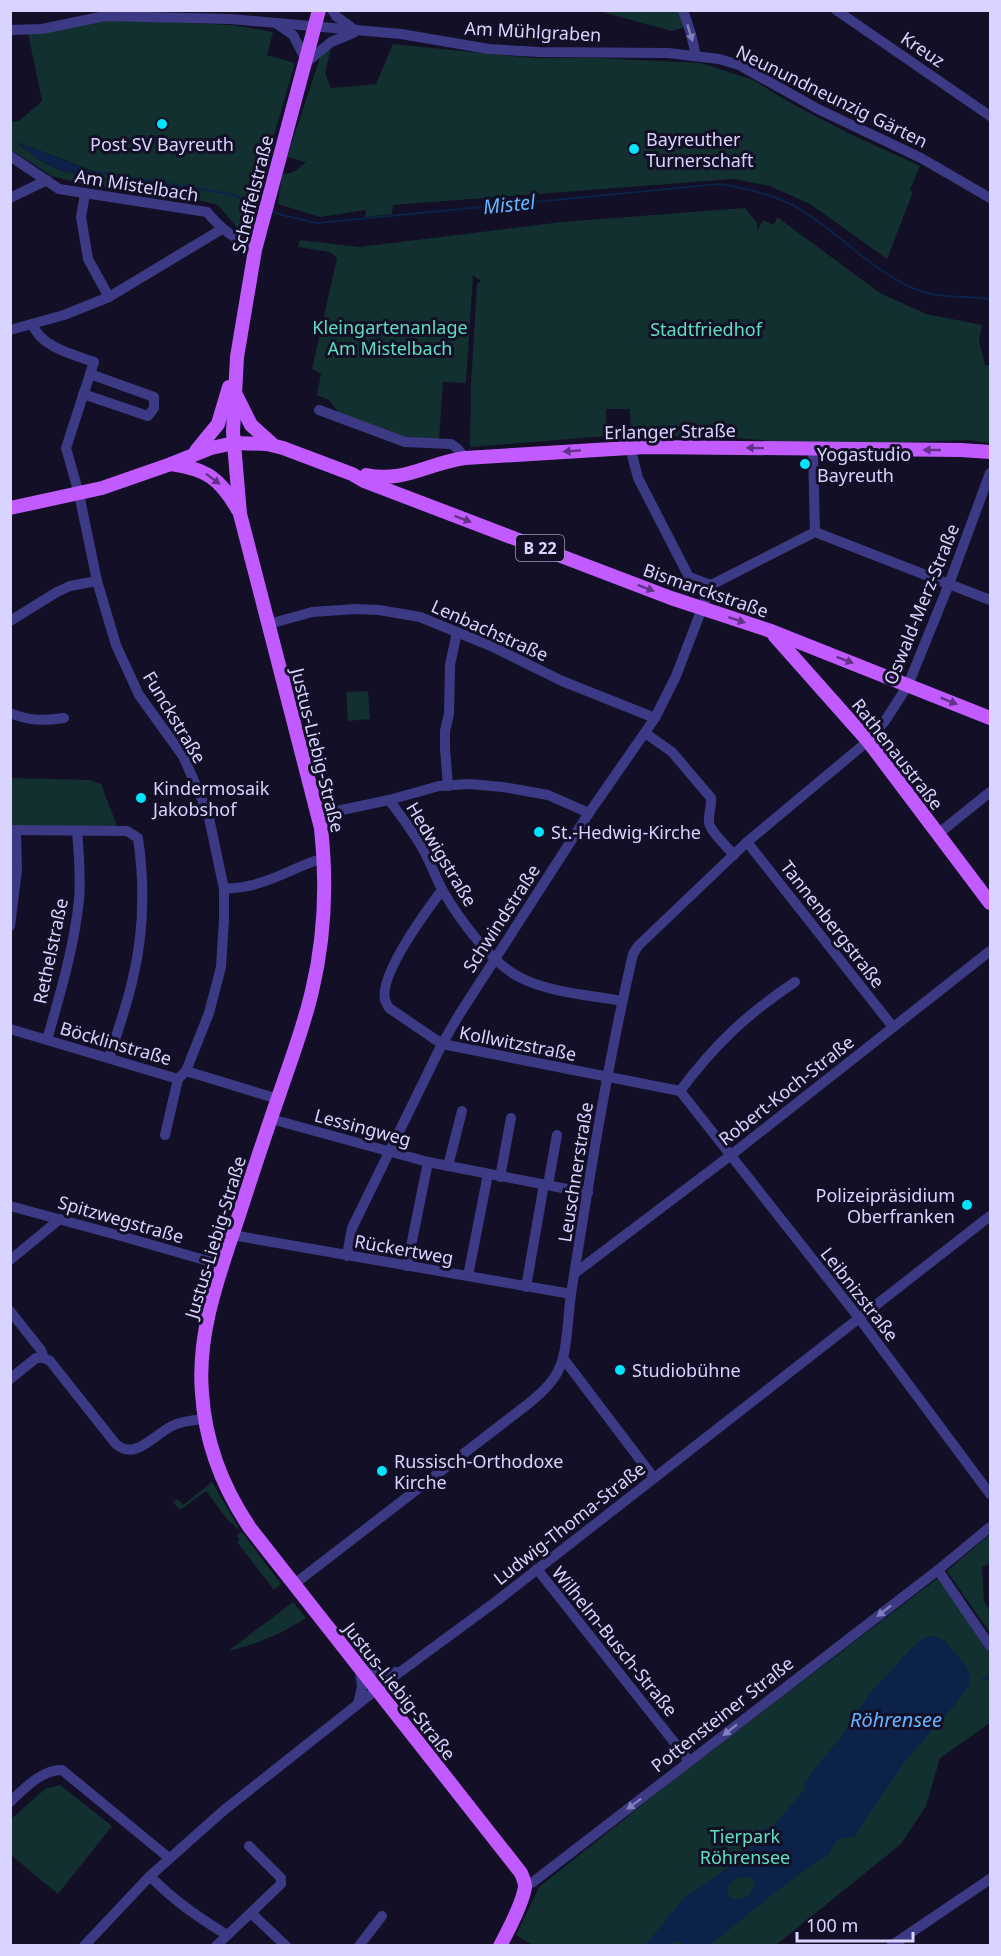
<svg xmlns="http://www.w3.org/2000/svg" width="1001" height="1956" font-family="'Noto Sans',sans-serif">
  <rect width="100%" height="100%" fill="#130f26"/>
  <!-- green -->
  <g fill="#12302f" fill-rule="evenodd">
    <path d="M598,11H679L685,27L672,31Z"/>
    <path d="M121,20L232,25L273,32L267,55L295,63L252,210L244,219L238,229L218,205L190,198L85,185L52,176L11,150V122L19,121L42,101L28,33L93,22ZM18,144L19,143L96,172C69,182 39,160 18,144Z"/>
    <path d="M393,44L533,58H597L701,63L753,80L789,102L848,133L920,166L910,190L913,192L887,259L810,204L770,186L733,179L393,205L392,214L365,217L366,210L320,217L278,204L282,174C294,174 297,170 306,162L287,157L321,55L331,48L325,73L331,88L376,84Z"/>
    <path d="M745,208L757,223V231L763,220L774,225L777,217L880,293L926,314L982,325L979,341L985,365H990V443L968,440L823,445L710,436H631L630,409H606L607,436L470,447L471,383L477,284L481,281L473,275L466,383L443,382L439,440L406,437L339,413L329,400L317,395L321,374L312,369L337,258L330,252L298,247L300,240L359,247L562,222Z"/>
    <path d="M368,691L370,719L348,721L346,692Z"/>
    <path d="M11,778L90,780L101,784L117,826L11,828Z"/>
    <path d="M212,1482L239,1528L238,1530L232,1523H230L206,1491L180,1510L173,1502L178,1499L183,1505Z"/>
    <path d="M242,1532L281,1584L274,1590L237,1542L240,1540L236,1536Z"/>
    <path d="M990,1534V1563L982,1567L984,1601L990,1611V1633L947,1571Z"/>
    <path d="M938,1578L990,1654V1723L940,1758L926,1806L901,1844L776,1945L535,1946L516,1935L539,1887L690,1767Z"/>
    <path d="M293,1602L306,1618C281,1634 257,1644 228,1651Z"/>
    <path d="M60,1785L112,1826L58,1894L11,1855L10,1820L45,1789Z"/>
  </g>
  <!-- water -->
  <g fill="#0c2248" fill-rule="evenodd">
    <path d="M16,142L97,173C66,180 39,160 16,142Z"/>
    <path d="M935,1636L945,1641L966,1666L970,1676L968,1687L954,1706L906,1760L854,1837L837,1839L829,1854L783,1886L710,1945H683V1944L678,1941L673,1943L671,1945H645L685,1897L738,1861L765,1827L770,1830L806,1788L803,1784L843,1734L869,1694L918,1642L927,1637ZM742,1877L753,1878L755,1882L749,1896L739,1900L730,1897L727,1889C731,1881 734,1880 742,1877Z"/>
  </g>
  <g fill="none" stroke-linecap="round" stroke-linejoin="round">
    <!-- stream -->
    <g stroke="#0c2248" stroke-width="2">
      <path d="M97,172L230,194L261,206"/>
      <path d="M271,211L282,215L317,223L719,184C751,189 782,196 809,215C845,239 885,282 927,293C944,298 971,296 990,299"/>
      <path d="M983,1679L990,1678"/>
    </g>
    <!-- minor -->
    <g stroke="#3d3a85" stroke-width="10">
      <path d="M332,10L336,16L356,31"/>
      <path d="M683,10L691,34L696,56"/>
      <path d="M836,10L990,116"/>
      <path d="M277,24L293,35L307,62L331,42L353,33"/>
      <path d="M10,30L42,29L105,16L230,19L401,34L489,49L539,52L668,53L719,59L739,65L818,109L921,158L990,198"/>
      <path d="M10,156L59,189L207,212C222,230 234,239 256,246"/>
      <path d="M85,194L81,217L88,259L109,297"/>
      <path d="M10,198L47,180"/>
      <path d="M32,324C42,348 72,354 94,362L66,448L79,494L97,581L116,645L139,695L183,756L208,813L224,889V920L221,967L209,1013L186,1071"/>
      <path d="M10,330L64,315L109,297L222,229"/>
      <path d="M83,394L148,416L154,408V397L90,374"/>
      <path d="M319,410L405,442L451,444L458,449L465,458"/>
      <path d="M630,447L638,478L689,577L711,585"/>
      <path d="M813,449L815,532"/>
      <path d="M10,621L57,592L70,586L97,581"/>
      <path d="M269,624L312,612L356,609L379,610L420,617L491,646L562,681L655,718"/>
      <path d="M10,713C29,721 45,721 64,718"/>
      <path d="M645,733L672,752L711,798C712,806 708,814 709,823C711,832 727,847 734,855"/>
      <path d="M448,786L445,748V731L449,714L450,665L457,632"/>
      <path d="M389,800C402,817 415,834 425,853C432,866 436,879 443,891C460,920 492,965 523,979C553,993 590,995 622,1001"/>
      <path d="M318,815L389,800L439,786L469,784L503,787L548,795L589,813"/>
      <path d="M10,830L127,831L138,838C145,886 144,934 132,982C126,1008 117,1033 109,1058"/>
      <path d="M938,834L990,792"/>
      <path d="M747,842L893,1027"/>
      <path d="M224,889C232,888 240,888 248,886C275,881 298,865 324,858"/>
      <path d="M442,890C427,910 379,974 385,1000C386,1002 388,1007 389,1008L442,1044L680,1091L859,1318L990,1494"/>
      <path d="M10,926L17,870L16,831"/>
      <path d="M10,1029L178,1079"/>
      <path d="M47,1040C60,994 74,948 79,900C81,877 79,854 77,831"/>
      <path d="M680,1091C715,1044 747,1014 795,982"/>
      <path d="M271,1119L428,1162L588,1193"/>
      <path d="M165,1135L178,1079L186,1071L278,1099"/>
      <path d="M448,1166L462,1111"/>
      <path d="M500,1177L511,1118"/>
      <path d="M548,1185L557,1135"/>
      <path d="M10,1206L121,1236L222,1265"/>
      <path d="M232,1235L571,1294"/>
      <path d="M347,1256L352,1228L442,1044L459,1015L589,813L655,718L676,676L711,585L815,532L990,600"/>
      <path d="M10,1260L60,1219"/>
      <path d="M407,1266L428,1162"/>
      <path d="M575,1273L731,1155L990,951"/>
      <path d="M468,1276L488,1174"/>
      <path d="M526,1287L544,1184"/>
      <path d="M10,1311L41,1350L44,1358L50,1361L115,1443C135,1462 153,1435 172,1426C182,1421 194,1420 205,1419"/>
      <path d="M563,1358L654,1478"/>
      <path d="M10,1379L36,1358H44"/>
      <path d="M537,1569L689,1761"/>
      <path d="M938,1570L990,1646"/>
      <path d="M293,1585L528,1404C544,1391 558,1378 563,1358C568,1337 568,1315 571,1294C589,1180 607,1066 633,954L638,946L747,842L868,741L885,721L908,685L949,584L990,473"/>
      <path d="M360,1670L381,1675L397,1672"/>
      <path d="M358,1704L362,1687L360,1670"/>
      <path d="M10,1802C25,1788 41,1770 62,1770L169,1858"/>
      <path d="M150,1876C174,1901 198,1917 227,1935"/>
      <path d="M525,1885L533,1882L938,1570L990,1527"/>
      <path d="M252,1914L286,1946"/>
      <path d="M84,1946L150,1876L223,1811L377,1689L498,1600L990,1216"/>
      <path d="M216,1946L281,1884V1878L249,1846"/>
      <path d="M359,1946L382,1916"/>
      <path d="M891,1946L990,1879"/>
    </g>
    <!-- major -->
    <g stroke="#c25bff" stroke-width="14">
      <path d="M319,10L255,250L237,357L233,432L240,514L321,828C327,882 325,937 312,991C304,1026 291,1060 279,1095C264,1138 250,1181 236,1224C218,1278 197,1334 202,1393C205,1441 223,1488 250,1528L521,1873C523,1878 525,1882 525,1887C523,1902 508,1931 500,1946"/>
      <path d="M236,395L251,425L272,444"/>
      <path d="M196,451L218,424L229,387"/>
      <path d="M171,464C206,469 220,478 238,510"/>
      <path d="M366,475C404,483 428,463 465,458L645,447L961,450L990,452"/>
      <path d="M10,508L102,488L171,464L211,448L234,443L267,444L283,448L352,474L364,481L671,598L771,631L990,718"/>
      <path d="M774,635L868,741L990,903"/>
    </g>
  </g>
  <!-- one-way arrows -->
  <defs><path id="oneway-solid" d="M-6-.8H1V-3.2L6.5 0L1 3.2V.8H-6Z" transform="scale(1.5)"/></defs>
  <g fill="#837fbc">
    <use href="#oneway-solid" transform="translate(690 33) rotate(73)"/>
    <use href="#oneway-solid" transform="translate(884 1611) rotate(142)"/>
    <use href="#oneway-solid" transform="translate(730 1730) rotate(142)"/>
    <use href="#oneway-solid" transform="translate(634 1804) rotate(143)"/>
  </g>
  <g fill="#623188">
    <use href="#oneway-solid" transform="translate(755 448) rotate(-179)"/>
    <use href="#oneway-solid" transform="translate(932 450) rotate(-180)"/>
    <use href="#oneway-solid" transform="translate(572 451) rotate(176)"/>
    <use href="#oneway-solid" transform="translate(213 479) rotate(37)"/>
    <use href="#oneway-solid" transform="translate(463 519) rotate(21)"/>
    <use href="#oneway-solid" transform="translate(646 588) rotate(21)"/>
    <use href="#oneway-solid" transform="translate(737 620) rotate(18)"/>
    <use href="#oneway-solid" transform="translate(845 660) rotate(21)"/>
    <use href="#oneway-solid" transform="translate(949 701) rotate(22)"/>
  </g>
  <!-- markers -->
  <g fill="#00e5ff" stroke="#130f26" stroke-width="2">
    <circle cx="162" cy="124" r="6"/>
    <circle cx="634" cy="149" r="6"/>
    <circle cx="805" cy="464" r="6"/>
    <circle cx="141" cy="798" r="6"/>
    <circle cx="539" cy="832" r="6"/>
    <circle cx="967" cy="1205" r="6"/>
    <circle cx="620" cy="1370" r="6"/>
    <circle cx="382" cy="1471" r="6"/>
  </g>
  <g text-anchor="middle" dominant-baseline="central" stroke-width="6" stroke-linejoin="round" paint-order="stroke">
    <!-- shield labels -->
    <rect fill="#130f26" stroke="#9e99be" stroke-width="1.5" x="516" y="535" width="48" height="26" rx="4.5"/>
    <g font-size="16" font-weight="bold" fill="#d9d4ff">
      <text x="540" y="548">B 22</text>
    </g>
    <!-- street labels -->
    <g font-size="18" fill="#d9d4ff" stroke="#130f26">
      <text transform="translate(533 31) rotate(3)">Am Mühlgraben</text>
      <text transform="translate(923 49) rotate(34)">Kreuz</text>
      <text transform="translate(832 96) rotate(26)">Neunundneunzig Gärten</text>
      <text transform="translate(137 185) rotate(9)">Am Mistelbach</text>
      <text transform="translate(252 194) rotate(-76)">Scheffelstraße</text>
      <text transform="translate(670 431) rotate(-1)">Erlanger Straße</text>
      <text transform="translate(706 590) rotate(19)">Bismarckstraße</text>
      <text transform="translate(921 604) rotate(-68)">Oswald-Merz-Straße</text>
      <text transform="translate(490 630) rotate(24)">Lenbachstraße</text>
      <text transform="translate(175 717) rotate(59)">Funckstraße</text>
      <text transform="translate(318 750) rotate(76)">Justus-Liebig-Straße</text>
      <text transform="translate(898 754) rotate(52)">Rathenaustraße</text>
      <text transform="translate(442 854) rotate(59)">Hedwigstraße</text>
      <text transform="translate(501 918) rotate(-57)">Schwindstraße</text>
      <text transform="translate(833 924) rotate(52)">Tannenbergstraße</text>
      <text transform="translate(50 951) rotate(-78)">Rethelstraße</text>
      <text transform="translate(116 1043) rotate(16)">Böcklinstraße</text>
      <text transform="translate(518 1043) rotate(11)">Kollwitzstraße</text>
      <text transform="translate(786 1090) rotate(-38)">Robert-Koch-Straße</text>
      <text transform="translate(363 1127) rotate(15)">Lessingweg</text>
      <text transform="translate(575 1172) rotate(-81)">Leuschnerstraße</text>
      <text transform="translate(121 1219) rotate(16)">Spitzwegstraße</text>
      <text transform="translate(215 1237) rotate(-73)">Justus-Liebig-Straße</text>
      <text transform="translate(404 1249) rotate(10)">Rückertweg</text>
      <text transform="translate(860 1294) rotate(52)">Leibnizstraße</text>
      <text transform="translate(569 1523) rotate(-38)">Ludwig-Thoma-Straße</text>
      <text transform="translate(615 1641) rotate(51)">Wilhelm-Busch-Straße</text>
      <text transform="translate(400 1691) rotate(52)">Justus-Liebig-Straße</text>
      <text transform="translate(722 1714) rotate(-38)">Pottensteiner Straße</text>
    </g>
    <!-- poi labels -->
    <g font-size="18" fill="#d9d4ff" stroke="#130f26" text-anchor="start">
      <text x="646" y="139">Bayreuther<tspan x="646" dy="21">Turnerschaft</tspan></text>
      <text x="162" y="144" text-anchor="middle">Post SV Bayreuth</text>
      <text x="817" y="454">Yogastudio<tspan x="817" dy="21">Bayreuth</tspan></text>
      <text x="153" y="788">Kindermosaik<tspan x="153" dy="21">Jakobshof</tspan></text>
      <text x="551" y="832">St.-Hedwig-Kirche</text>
      <text x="955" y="1195" text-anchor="end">Polizeipräsidium<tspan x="955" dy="21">Oberfranken</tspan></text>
      <text x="632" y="1370">Studiobühne</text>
      <text x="394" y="1461">Russisch-Orthodoxe<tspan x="394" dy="21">Kirche</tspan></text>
    </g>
    <!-- park labels -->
    <g font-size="18" fill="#5fe0c0" stroke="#130f26">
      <text x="390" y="327">Kleingartenanlage<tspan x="390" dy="21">Am Mistelbach</tspan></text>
      <text x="706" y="329">Stadtfriedhof</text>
      <text x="745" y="1836">Tierpark<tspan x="745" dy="21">Röhrensee</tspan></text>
    </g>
    <!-- water labels -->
    <g font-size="20" font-style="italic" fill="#62b6ff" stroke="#130f26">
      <text transform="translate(509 204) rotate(-6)">Mistel</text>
      <text x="896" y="1719">Röhrensee</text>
    </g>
  </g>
  <!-- border -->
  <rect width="1001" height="1956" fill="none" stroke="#d9d4ff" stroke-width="24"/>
  <!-- scale -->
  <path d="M797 1932v9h116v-9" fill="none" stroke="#d9d4ff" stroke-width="3"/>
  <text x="806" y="1932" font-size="18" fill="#d9d4ff" stroke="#130f26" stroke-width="4.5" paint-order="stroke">100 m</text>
</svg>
